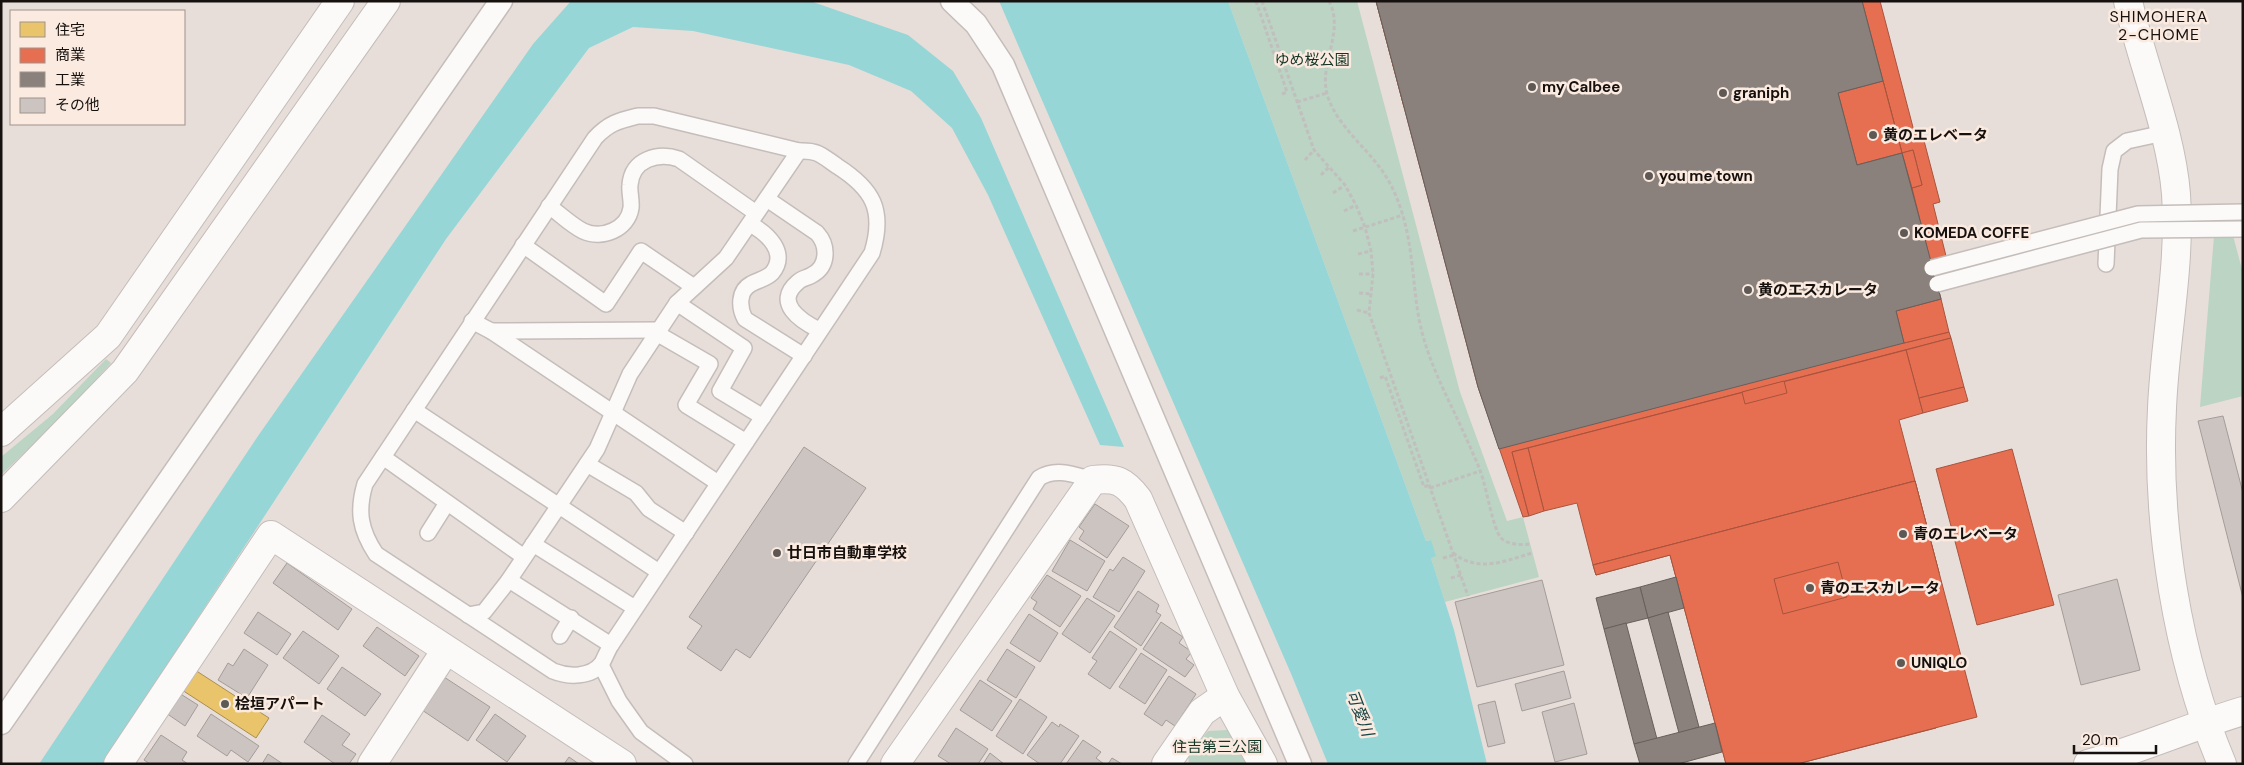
<svg xmlns="http://www.w3.org/2000/svg" width="2244" height="765" font-family="'DM Sans','Noto Sans JP',sans-serif">
  <rect width="100%" height="100%" fill="#e7ded9"/>
  <!-- green -->
  <g fill="#bbd4c3">
    <path d="M1228,1H1357L1460,392L1507,521L1523,517L1539,577L1445,602L1431,558V540L1426,541Z"/>
    <path d="M2232,232L2243,273V396L2200,407L2214,236Z"/>
    <path d="M106,359L111,363L62,417L1,475V457L53,414Z"/>
    <path d="M1228,730L1246,764H1189L1188,756L1208,731Z"/>
  </g>
  <!-- water -->
  <g fill="#97d6d6">
    <path d="M571,1H810L908,35L953,71L981,118L1124,447L1100,445L988,195L952,128L911,91L849,65L693,31L633,27L589,48L446,239L102,764H39L258,436L533,44Z"/>
    <path d="M999,1H1228L1426,541L1431,540L1436,556L1431,558L1454,630L1487,764H1328L1292,676Z"/>
  </g>
  <!-- homes -->
  <path fill="#e9c46a" stroke="#aa8e4e" d="M195,670L269,718L256,738L182,690Z"/>
  <!-- shops -->
  <g fill="#e76f51" stroke="#a8533d">
    <path d="M1376,1H1410L1436,99L1404,107Z"/>
    <path d="M1376,1H1410L1436,99L1404,107Z"/>
    <path d="M1410,1H1814L1906,350L1528,448Z"/>
    <path d="M1410,1H1862L1941,299L1896,311L1903,337L1904,343L1949,332L1951,338L1512,452L1529,516L1523,517L1478,387L1404,107L1436,99Z"/>
    <path d="M1862,1H1880L1915,135L1922,133L1940,202L1933,204L1946,256L1930,260L1912,188L1922,185L1913,150L1902,153Z"/>
    <path d="M1883,81L1902,153L1857,165L1838,93Z"/>
    <path d="M1883,81L1902,153L1857,165L1838,93Z"/>
    <path d="M1913,150L1922,185L1912,188L1902,153Z"/>
    <path d="M1766,259L1777,311L1730,322L1719,269Z"/>
    <path d="M1941,299L1949,332L1904,343L1896,311Z"/>
    <path d="M1951,338L1964,387L1919,398L1906,350Z"/>
    <path d="M1906,350L1923,413L1899,420L1915,481L1593,565L1577,503L1544,511L1528,448Z"/>
    <path d="M1784,381L1787,393L1745,404L1742,392Z"/>
    <path d="M1964,387L1968,401L1923,413L1919,398Z"/>
    <path d="M1528,448L1544,511L1529,516L1512,452Z"/>
    <path d="M2012,449L2054,605L1977,625L1936,469Z"/>
    <path d="M1915,481L1939,573L1898,584L1936,728L1797,764H1726L1670,555L1596,575L1593,565Z"/>
    <path d="M1915,481L1939,573L1890,586L1866,494Z"/>
    <path d="M1915,481L1977,717L1797,764H1726L1670,555L1596,575L1593,565Z"/>
    <path d="M1838,562L1847,597L1783,614L1774,579Z"/>
  </g>
  <!-- industry -->
  <g fill="#8a817c" stroke="#675f5b">
    <path d="M1376,1H1862L1883,81L1838,93L1857,165L1902,153L1941,299L1896,311L1904,343L1499,449L1478,387Z"/>
    <path d="M1676,577L1684,608L1648,618L1640,587Z"/>
    <path d="M1640,587L1648,618L1604,629L1596,598Z"/>
    <path d="M1668,612L1699,727L1679,733L1648,618Z"/>
    <path d="M1626,623L1657,739L1634,744L1604,629Z"/>
    <path d="M1715,723L1722,752L1678,764H1640L1634,744Z"/>
  </g>
  <!-- building -->
  <g fill="#ccc4c1" stroke="#a39c99">
    <path d="M2223,416L2243,493V598L2198,421Z"/>
    <path d="M804,447L866,488L750,658L736,649L721,671L687,648L702,626L689,617Z"/>
    <path d="M1095,504L1129,526L1107,558L1079,539L1084,531L1079,527Z"/>
    <path d="M1070,540L1105,561L1087,591L1052,571Z"/>
    <path d="M1123,557L1145,571L1119,612L1093,597L1110,569L1113,571Z"/>
    <path d="M287,563L352,609L338,630L273,583Z"/>
    <path d="M1047,575L1081,596L1060,627L1033,609L1037,602L1031,598Z"/>
    <path d="M2117,579L2140,670L2081,685L2058,595Z"/>
    <path d="M1542,580L1564,665L1477,687L1455,602Z"/>
    <path d="M1138,591L1159,605L1156,612L1161,615L1141,646L1114,627Z"/>
    <path d="M1087,598L1115,616L1090,653L1062,634Z"/>
    <path d="M258,612L291,634L277,655L244,633Z"/>
    <path d="M1029,614L1058,633L1040,662L1010,643Z"/>
    <path d="M1161,622L1183,637L1179,643L1192,652L1186,659L1194,665L1185,677L1143,649Z"/>
    <path d="M377,627L419,656L405,676L363,646Z"/>
    <path d="M303,631L339,656L319,684L283,658Z"/>
    <path d="M1110,631L1137,649L1110,689L1088,674L1097,661L1092,658Z"/>
    <path d="M244,649L268,665L247,698L218,680L228,663L233,666Z"/>
    <path d="M1007,649L1035,667L1016,698L987,680Z"/>
    <path d="M1141,653L1167,670L1145,704L1119,687Z"/>
    <path d="M342,667L381,694L365,716L327,689Z"/>
    <path d="M1564,671L1571,698L1522,711L1515,684Z"/>
    <path d="M1169,676L1196,694L1175,726L1166,720L1162,726L1144,714Z"/>
    <path d="M444,677L490,707L468,741L422,710Z"/>
    <path d="M980,680L1012,701L992,731L960,710Z"/>
    <path d="M179,693L198,705L185,726L166,713Z"/>
    <path d="M1020,699L1047,717L1023,754L996,736Z"/>
    <path d="M1495,701L1505,743L1488,747L1478,705Z"/>
    <path d="M1574,703L1587,754L1555,762L1542,712Z"/>
    <path d="M211,714L259,746L248,762L231,750L227,756L197,736Z"/>
    <path d="M495,714L526,736L507,762L476,740Z"/>
    <path d="M322,715L350,734L342,745L356,754L349,764H335L304,742Z"/>
    <path d="M1052,722L1059,727L1060,724L1079,736L1060,764H1040L1027,755Z"/>
    <path d="M956,728L988,749L978,764H951L938,756Z"/>
    <path d="M161,735L187,752L182,760L188,764H150L144,760Z"/>
    <path d="M1083,740L1101,752L1096,758L1104,764H1066Z"/>
    <path d="M990,753L1004,764H983Z"/>
    <path d="M268,754L283,764H262Z"/>
    <path d="M569,757L579,764H564Z"/>
    <path d="M1112,758L1122,764H1108Z"/>
  </g>
  <g fill="none" stroke-linecap="round" stroke-linejoin="round">
    <!-- service casing -->
    <g stroke="#c4bdba" stroke-width="18">
      <g id="service">
        <path d="M638,116H654L799,151C818,150 821,155 837,166C873,189 885,210 872,253L611,645C608,650 605,657 602,663C591,678 568,677 553,671L376,554C360,530 357,511 365,484L595,138C609,123 618,121 638,116Z"/>
        <path d="M767,199L817,233C828,245 829,266 812,275C807,278 802,278 798,282C773,303 801,321 819,330"/>
        <path d="M549,206C560,214 571,225 583,231C602,240 628,229 631,208C632,200 629,192 630,185C632,159 658,152 679,159L756,213"/>
        <path d="M750,224C767,233 789,253 772,273C766,279 758,280 751,284C738,291 739,308 745,319L804,356"/>
        <path d="M523,245L606,304L641,251L694,287"/>
        <path d="M2106,264L2110,169L2114,151L2127,141L2164,133"/>
        <path d="M677,303L744,348L720,391L763,417"/>
        <path d="M472,321L491,331L718,483"/>
        <path d="M491,331L659,330"/>
        <path d="M658,334L710,364L686,405L746,442"/>
        <path d="M414,410L659,572"/>
        <path d="M383,457L524,557"/>
        <path d="M587,464L636,493L649,509L686,533"/>
        <path d="M428,533L447,503"/>
        <path d="M533,544L635,608"/>
        <path d="M509,580L611,645"/>
        <path d="M468,615L484,612L509,580L597,449L630,374L677,303L726,258L799,151"/>
        <path d="M560,636L571,618"/>
        <path d="M601,665L619,701L641,732L685,764"/>
        <path d="M856,764L1039,478C1056,467 1075,475 1093,480"/>
      </g>
    </g>
    <!-- pedestrian casing -->
    <g stroke="#c4bdba" stroke-width="25">
      <g id="pedestrian">
        <path d="M952,1L976,24L1003,65L1300,764"/>
        <path d="M1,723L501,1"/>
      </g>
    </g>
    <!-- minor casing -->
    <g stroke="#c4bdba" stroke-width="30">
      <g id="minor">
        <path d="M118,764L271,535L622,764"/>
        <path d="M372,764L446,650"/>
        <path d="M895,764L1093,480C1116,477 1124,481 1138,499L1225,696L1263,764"/>
        <path d="M1166,764L1202,712L1225,696"/>
      </g>
    </g>
    <!-- tertiary casing -->
    <g stroke="#c4bdba" stroke-width="30">
      <g id="tertiary">
        <path d="M2128,1C2142,64 2171,131 2176,194C2181,266 2165,337 2162,408C2156,524 2177,657 2222,764"/>
        <path d="M1,432L108,336L340,1"/>
        <path d="M1,498L125,371L386,1"/>
        <path d="M2088,764C2140,749 2190,727 2243,711"/>
      </g>
    </g>
    <!-- path -->
    <g stroke="#c1bfbd" stroke-width="3" stroke-dasharray="4 2.5" stroke-linecap="butt">
      <path d="M1256,1L1287,92L1282,94"/>
      <path d="M1262,1L1314,150L1345,185L1356,205L1365,227L1371,251L1373,274L1369,313L1468,596"/>
      <path d="M1329,1C1345,32 1319,62 1327,94C1335,122 1360,142 1377,164C1387,176 1394,190 1399,204C1413,241 1412,280 1419,319C1427,360 1446,394 1463,431C1469,445 1476,459 1481,473C1486,486 1493,529 1501,538C1508,545 1521,545 1530,544"/>
      <path d="M1297,102L1327,93"/>
      <path d="M1305,160L1314,150"/>
      <path d="M1321,175L1330,166"/>
      <path d="M1333,193L1345,185"/>
      <path d="M1344,211L1356,205"/>
      <path d="M1353,231L1403,215"/>
      <path d="M1358,254L1371,251"/>
      <path d="M1359,274H1373"/>
      <path d="M1359,293L1372,294"/>
      <path d="M1357,310L1369,313"/>
      <path d="M1380,378L1385,376L1424,487L1429,485"/>
      <path d="M1430,488L1480,471"/>
      <path d="M1453,553C1478,573 1505,561 1532,553"/>
      <path d="M1443,558L1454,555"/>
      <path d="M1451,578L1461,575"/>
    </g>
    <!-- service -->
    <use href="#service" stroke="#fbfaf9" stroke-width="15"/>
    <!-- pedestrian -->
    <use href="#pedestrian" stroke="#fbfaf9" stroke-width="22"/>
    <!-- minor -->
    <use href="#minor" stroke="#fbfaf9" stroke-width="28"/>
    <!-- tertiary -->
    <use href="#tertiary" stroke="#fbfaf9" stroke-width="28"/>
    <!-- service-bridge casing -->
    <g stroke="#c4bdba" stroke-width="18" stroke-linecap="butt">
      <g id="service-bridge">
        <path d="M1932,268L2138,214L2243,212"/>
        <path d="M1937,284L2141,230L2243,229"/>
      </g>
    </g>
    <!-- service-bridge -->
    <use href="#service-bridge" stroke="#fbfaf9" stroke-width="15"/>
  </g>
  <!-- markers -->
  <g fill="#5f5955" stroke="#faeae0" stroke-width="2">
    <circle cx="1532" cy="87" r="5"/>
    <circle cx="1723" cy="93" r="5"/>
    <circle cx="1873" cy="135" r="5"/>
    <circle cx="1649" cy="176" r="5"/>
    <circle cx="1904" cy="233" r="5"/>
    <circle cx="1748" cy="290" r="5"/>
    <circle cx="1903" cy="534" r="5"/>
    <circle cx="777" cy="553" r="5"/>
    <circle cx="1810" cy="588" r="5"/>
    <circle cx="1901" cy="663" r="5"/>
    <circle cx="225" cy="704" r="5"/>
  </g>
  <g text-anchor="middle" dominant-baseline="central" stroke-width="5" stroke-linejoin="round" paint-order="stroke">
    <!-- park labels -->
    <g font-size="15" fill="#143526" stroke="#faeae0">
      <text x="1312" y="60">ゆめ桜公園</text>
      <text x="1217" y="747">住吉第三公園</text>
    </g>
    <!-- poi labels -->
    <g font-size="15" font-weight="bold" fill="#16110e" stroke="#faeae0" text-anchor="start">
      <text x="1542" y="87">my Calbee</text>
      <text x="1733" y="93">graniph</text>
      <text x="1883" y="135">黄のエレベータ</text>
      <text x="1659" y="176">you me town</text>
      <text x="1914" y="233">KOMEDA COFFE</text>
      <text x="1758" y="290">黄のエスカレータ</text>
      <text x="1913" y="534">青のエレベータ</text>
      <text x="787" y="553">廿日市自動車学校</text>
      <text x="1820" y="588">青のエスカレータ</text>
      <text x="1911" y="663">UNIQLO</text>
      <text x="235" y="704">桧垣アパート</text>
    </g>
    <!-- neighbourhood labels -->
    <g font-size="16" letter-spacing="1" fill="#16110e" stroke="#faeae0">
      <text x="2159" y="16">SHIMOHERA<tspan x="2159" dy="18">2-CHOME</tspan></text>
    </g>
    <!-- water labels -->
    <g font-size="16" font-style="italic" fill="#154242" stroke="#faeae0">
      <text transform="translate(1360 713) rotate(69)">可愛川</text>
    </g>
  </g>
  <!-- border -->
  <rect width="2244" height="765" fill="none" stroke="#16110e" stroke-width="5"/>
  <!-- legend -->
  <rect x="10" y="10" width="175" height="115" fill="#faeae0" stroke="#9f938c"/>
  <rect x="20" y="22" width="25" height="15" fill="#e9c46a" stroke="#9f938c"/>
  <text x="55" y="35" font-size="15" fill="#16110e">住宅</text>
  <rect x="20" y="48" width="25" height="15" fill="#e76f51" stroke="#9f938c"/>
  <text x="55" y="60" font-size="15" fill="#16110e">商業</text>
  <rect x="20" y="72" width="25" height="15" fill="#8a817c" stroke="#9f938c"/>
  <text x="55" y="85" font-size="15" fill="#16110e">工業</text>
  <rect x="20" y="98" width="25" height="15" fill="#ccc4c1" stroke="#9f938c"/>
  <text x="55" y="110" font-size="15" fill="#16110e">その他</text>
  <!-- scale -->
  <path d="M2074 745v8h82v-8" fill="none" stroke="#16110e" stroke-width="2.5"/>
  <text x="2082" y="745" font-size="15" fill="#16110e" stroke="#faeae0" stroke-width="4" paint-order="stroke">20 m</text>
</svg>
